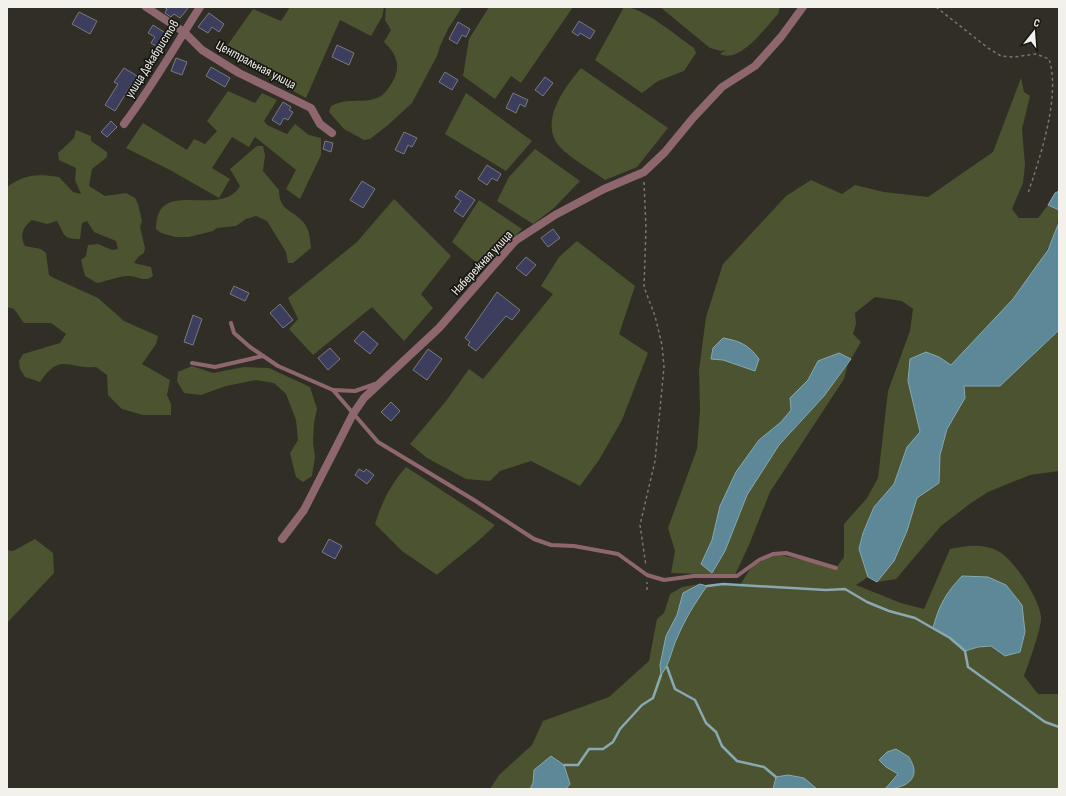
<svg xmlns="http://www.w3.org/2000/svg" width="1066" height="796" font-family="'Sofia Sans Condensed',sans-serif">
  <rect width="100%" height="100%" fill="#302e25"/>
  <!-- green -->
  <g fill="#4c5331">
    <path d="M290,7H384L382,17L371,36L340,20L306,98L222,53L253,9L281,21Z"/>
    <path d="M386,7H462L448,29L440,46L437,56L412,103L388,125L370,139L364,140L344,129L329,112L331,106C349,97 360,104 377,98C383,96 386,91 390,86C402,69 398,55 384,42L391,30L385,20Z"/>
    <path d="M489,7H573L521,83L511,76L495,99L463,76L469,39Z"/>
    <path d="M624,7C643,7 678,37 694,48L696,53L684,71L658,81L642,93L595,60Z"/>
    <path d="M660,7H780L778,14C766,27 740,64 720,54L726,50L721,51L710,48Z"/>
    <path d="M581,68L668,128L637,167L605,180C593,171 570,158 560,147C538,122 565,87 581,68Z"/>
    <path d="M1021,78L1024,92L1030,96L1022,129L1025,165L1023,183L1012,209L1019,218H1038L1048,205L1059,210C1059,259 984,331 951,366L939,357L910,359L908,381L920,432L907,447L894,484L874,507L863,532L859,549L868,577L856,585L901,603L924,609L950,549C966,546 983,543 998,551C1014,559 1040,600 1041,617C1042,627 1028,665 1024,676L1038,694H1059V789H490L499,775L532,745L543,721L609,697L649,661L657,619L664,613L670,594L682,587L700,584L707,586L723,584L740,585L752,566L776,554L836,568L844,557V524L867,498L878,478L888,391L910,331L913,309L902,301L875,297L855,313L856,324L853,334L861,342L851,359L839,353L818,361L808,380L790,398L791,410L781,422L759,440L720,506L712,540L701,564L725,551L747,495L779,445L824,396L848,364L844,379L770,492L749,545L735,575L671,573L675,551L668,528L697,449L700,411L699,370L706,317L723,264L786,196L811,180L842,194L855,185L884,192L928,197L993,152Z"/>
    <path d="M228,91L255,103L262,93L277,100L264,121L267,125L287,134L295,124L309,135L321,138V155L300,199L286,189L296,170L255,137L249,147L232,137L212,168L230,179L219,198L170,170L126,148L143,123L187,150L194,139L205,144L217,131L207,121Z"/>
    <path d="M466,93L532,141L506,171L445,134Z"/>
    <path d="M76,130L91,136V141L107,152V157L92,169L89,186L105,196L126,193L135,198L138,204L142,221L140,227L145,248L144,253L138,257L134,263L151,267L153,276C144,283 138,276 129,276C119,276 107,281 97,283L85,276L81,260L86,256L88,245L98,244L112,250L118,249L116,241L94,232L87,221L82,223L80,239C62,239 65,235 57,221L47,224L32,220C23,227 19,235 25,246L41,249L46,253L49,275L54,278L98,298L124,321L158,336L156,344L142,364L170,380L167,395L171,404V415H143L122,409L108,395L107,375L96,367C69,370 61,351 40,382L25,377L20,369L19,361L23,354L60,343L66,334L51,323H24L14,309L7,307V187C26,174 37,174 59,177L73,192L81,194L75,180L76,168L59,160L58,153L74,138Z"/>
    <path d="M257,146H263L265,155L263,171L279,190C279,212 293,209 304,223C310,231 310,239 311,248L293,263H288L286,252L267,221L256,216L246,219L236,226L217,228L213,231L189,237H175L161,233L156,229C156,175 220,220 240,186L230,169Z"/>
    <path d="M535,149L580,181L554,208L533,224L497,201L509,177Z"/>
    <path d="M394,199L451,256L421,294L433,308L404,341L372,307L313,355L289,329L298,319L288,298L357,242Z"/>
    <path d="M479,200L522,229L483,268L452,242Z"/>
    <path d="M577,241L635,286L619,334L648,353L622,420L599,460L580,486L531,461L500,471L490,481L466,479L427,458L410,444L446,401L469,369L483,379L553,294L541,286L559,257Z"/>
    <path d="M1059,330V471L1030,475L988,492L971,503L941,526L896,579L877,582L894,560L907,531L917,498L939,483L940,455L947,429L965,398L964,385L1000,386Z"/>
    <path d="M192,366L213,373L244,367L269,368L310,387L317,409L314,423L313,443L315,457L312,476L303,482L296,477L290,453L298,440L296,420L286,394L274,383L256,380L226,386L201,395L184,393L177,381L178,372Z"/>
    <path d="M406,467L495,525C478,543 456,558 437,575L402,551L375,524C382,502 390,485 406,467Z"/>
    <path d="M35,539L53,553L54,573L7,623V550L13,551Z"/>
  </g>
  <!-- water -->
  <g fill="#5c8897" stroke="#89a8b0">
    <path d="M1059,191V210L1048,205L1055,193Z"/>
    <path d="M1059,222V330L1000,386H964L965,398L947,429L940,455L939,483L917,498L907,531L894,561L877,582L868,577L859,549L863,533L874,507L894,484L907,447L920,432L908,381L910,359L926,352L939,357L951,365L1013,299L1048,250Z"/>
    <path d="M723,338C740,341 749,345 759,359L755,371L723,360L711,359L713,348Z"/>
    <path d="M839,353L851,359L824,396L779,445L747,495L725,551L712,573L701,564L712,540L720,506L736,472L759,440L781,422L791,410L790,398L808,380L818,361Z"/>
    <path d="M962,576L988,577L1006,585L1022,605L1025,632L1020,652L1005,656L991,646L978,647L965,651L950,638L933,628C939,605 946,593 962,576Z"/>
    <path d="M700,584L707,586C695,603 685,619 677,638C671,651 670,664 661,675L660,665L666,636L677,615L683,593Z"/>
    <path d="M896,749L909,757C911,761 914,766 914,770C915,785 896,789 885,789L898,774L886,767L879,760L887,752Z"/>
    <path d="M551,756L564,765L570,784L566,789H530L533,783L534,770Z"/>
    <path d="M788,775L804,778L817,789H773L776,777Z"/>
  </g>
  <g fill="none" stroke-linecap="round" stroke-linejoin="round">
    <!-- stream -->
    <g stroke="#89a8b0" stroke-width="2.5">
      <path d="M707,586L723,584L826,590L845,589L867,602L889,611L915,618L950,638L965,651L968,667L1045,722L1059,727"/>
      <path d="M667,667L675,689L695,700L706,723L716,732L722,746L737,761L764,767L776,777"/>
      <path d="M564,765H578L589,749H603L613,742L620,729L642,705L653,698L661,675"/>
    </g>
  </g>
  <!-- building -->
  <g fill="#3d3d5d" stroke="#797984">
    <path d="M164,7H189L180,18L174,14L171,17L165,13L167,9Z"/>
    <path d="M79,12L97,21L90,34L72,24Z"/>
    <path d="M209,13L224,24L219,32L212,27L208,33L198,27Z"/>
    <path d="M579,21L595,31L590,39L580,33L578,36L572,32Z"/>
    <path d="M458,22L470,29L466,37L462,35L457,44L449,39Z"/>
    <path d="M153,25L170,36L160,49L151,43L155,37L148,33Z"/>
    <path d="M337,45L354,53L349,65L332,57Z"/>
    <path d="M176,58L187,62L182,75L171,71Z"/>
    <path d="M211,67L230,78L225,87L206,76Z"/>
    <path d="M124,68L137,76L115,111L105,105L118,84L114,82Z"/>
    <path d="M445,72L458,80L452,90L439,82Z"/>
    <path d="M545,77L553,83L543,96L535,90Z"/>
    <path d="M513,93L528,100L525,107L520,104L516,113L506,108Z"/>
    <path d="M283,102L291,107L289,110L293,112L288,120L284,118L280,125L272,120Z"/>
    <path d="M111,121L117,127L107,137L101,132Z"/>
    <path d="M404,132L417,138L412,147L408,145L404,154L395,150Z"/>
    <path d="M325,141L333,143L331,152L323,149Z"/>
    <path d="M487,165L501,174L497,181L492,178L487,185L478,179Z"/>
    <path d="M362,181L375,189L363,208L350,200Z"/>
    <path d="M460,190L475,200L463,217L454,211L461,201L455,197Z"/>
    <path d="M553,229L560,238L548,247L541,238Z"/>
    <path d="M526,257L536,265L526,276L516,268Z"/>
    <path d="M234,286L249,293L245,301L230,294Z"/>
    <path d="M497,292L520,310L512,320L506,316L476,351L468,345L470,342L465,338Z"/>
    <path d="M280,304L293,320L283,328L270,313Z"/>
    <path d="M193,315L202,319L193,345L184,342Z"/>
    <path d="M363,331L378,344L370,354L354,341Z"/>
    <path d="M330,348L340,359L328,370L318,358Z"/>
    <path d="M428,349L442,359L427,380L413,370Z"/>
    <path d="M391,402L400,411L391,421L381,412Z"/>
    <path d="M359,469L364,472L366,469L374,475L367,484L355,475Z"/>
    <path d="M329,539L342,546L335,559L322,552Z"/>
  </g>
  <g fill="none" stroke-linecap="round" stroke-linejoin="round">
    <!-- path -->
    <g stroke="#78766e" stroke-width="1.5" stroke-dasharray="3 3" stroke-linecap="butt">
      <path d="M936,7L988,48L1001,56L1014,57L1036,54L1049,59C1061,95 1040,158 1028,193"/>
      <path d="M644,182L646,228L644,287L655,316L662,345L664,367L655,461L640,525L646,566"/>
      <path d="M647,590V582"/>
    </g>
    <!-- service -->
    <g stroke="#8e676e" stroke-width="4">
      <path d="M231,323L234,333L250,347L278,366L333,390L378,442L474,500L534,539L551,545L574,546L618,554L647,575L664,580L694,576H737L759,560L773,554L786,553L836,568"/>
      <path d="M192,363L215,367L263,356"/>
      <path d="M333,390L355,391L375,384"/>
    </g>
    <!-- minor -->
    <g stroke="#8e676e" stroke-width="8">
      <path d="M146,7L184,32L202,50L239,73L311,108L320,124L332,133"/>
      <path d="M124,124C152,87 175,46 200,7"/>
      <path d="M282,539L304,510L353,414L364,398L439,328L515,241L555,215L604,189L644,172L665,152L693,118L722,87L755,66L781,37L803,7"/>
    </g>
  </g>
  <g text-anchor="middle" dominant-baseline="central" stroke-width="3.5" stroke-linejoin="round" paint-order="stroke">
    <!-- street labels -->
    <g font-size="13" fill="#f2f1eb" stroke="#171612">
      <text transform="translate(152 59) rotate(-58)">улица Декабристов</text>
      <text transform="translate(256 65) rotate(28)">Центральная улица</text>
      <text transform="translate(482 263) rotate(-47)">Набережная улица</text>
    </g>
  </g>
  <!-- border -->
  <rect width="1066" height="796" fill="none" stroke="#f2f1eb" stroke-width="16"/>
  <!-- north arrow -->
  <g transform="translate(1034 32) rotate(17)" stroke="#171612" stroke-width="3" paint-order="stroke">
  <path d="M0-3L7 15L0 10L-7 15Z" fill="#f2f1eb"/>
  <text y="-6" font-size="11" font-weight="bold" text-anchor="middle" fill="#f2f1eb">С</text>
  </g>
</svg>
